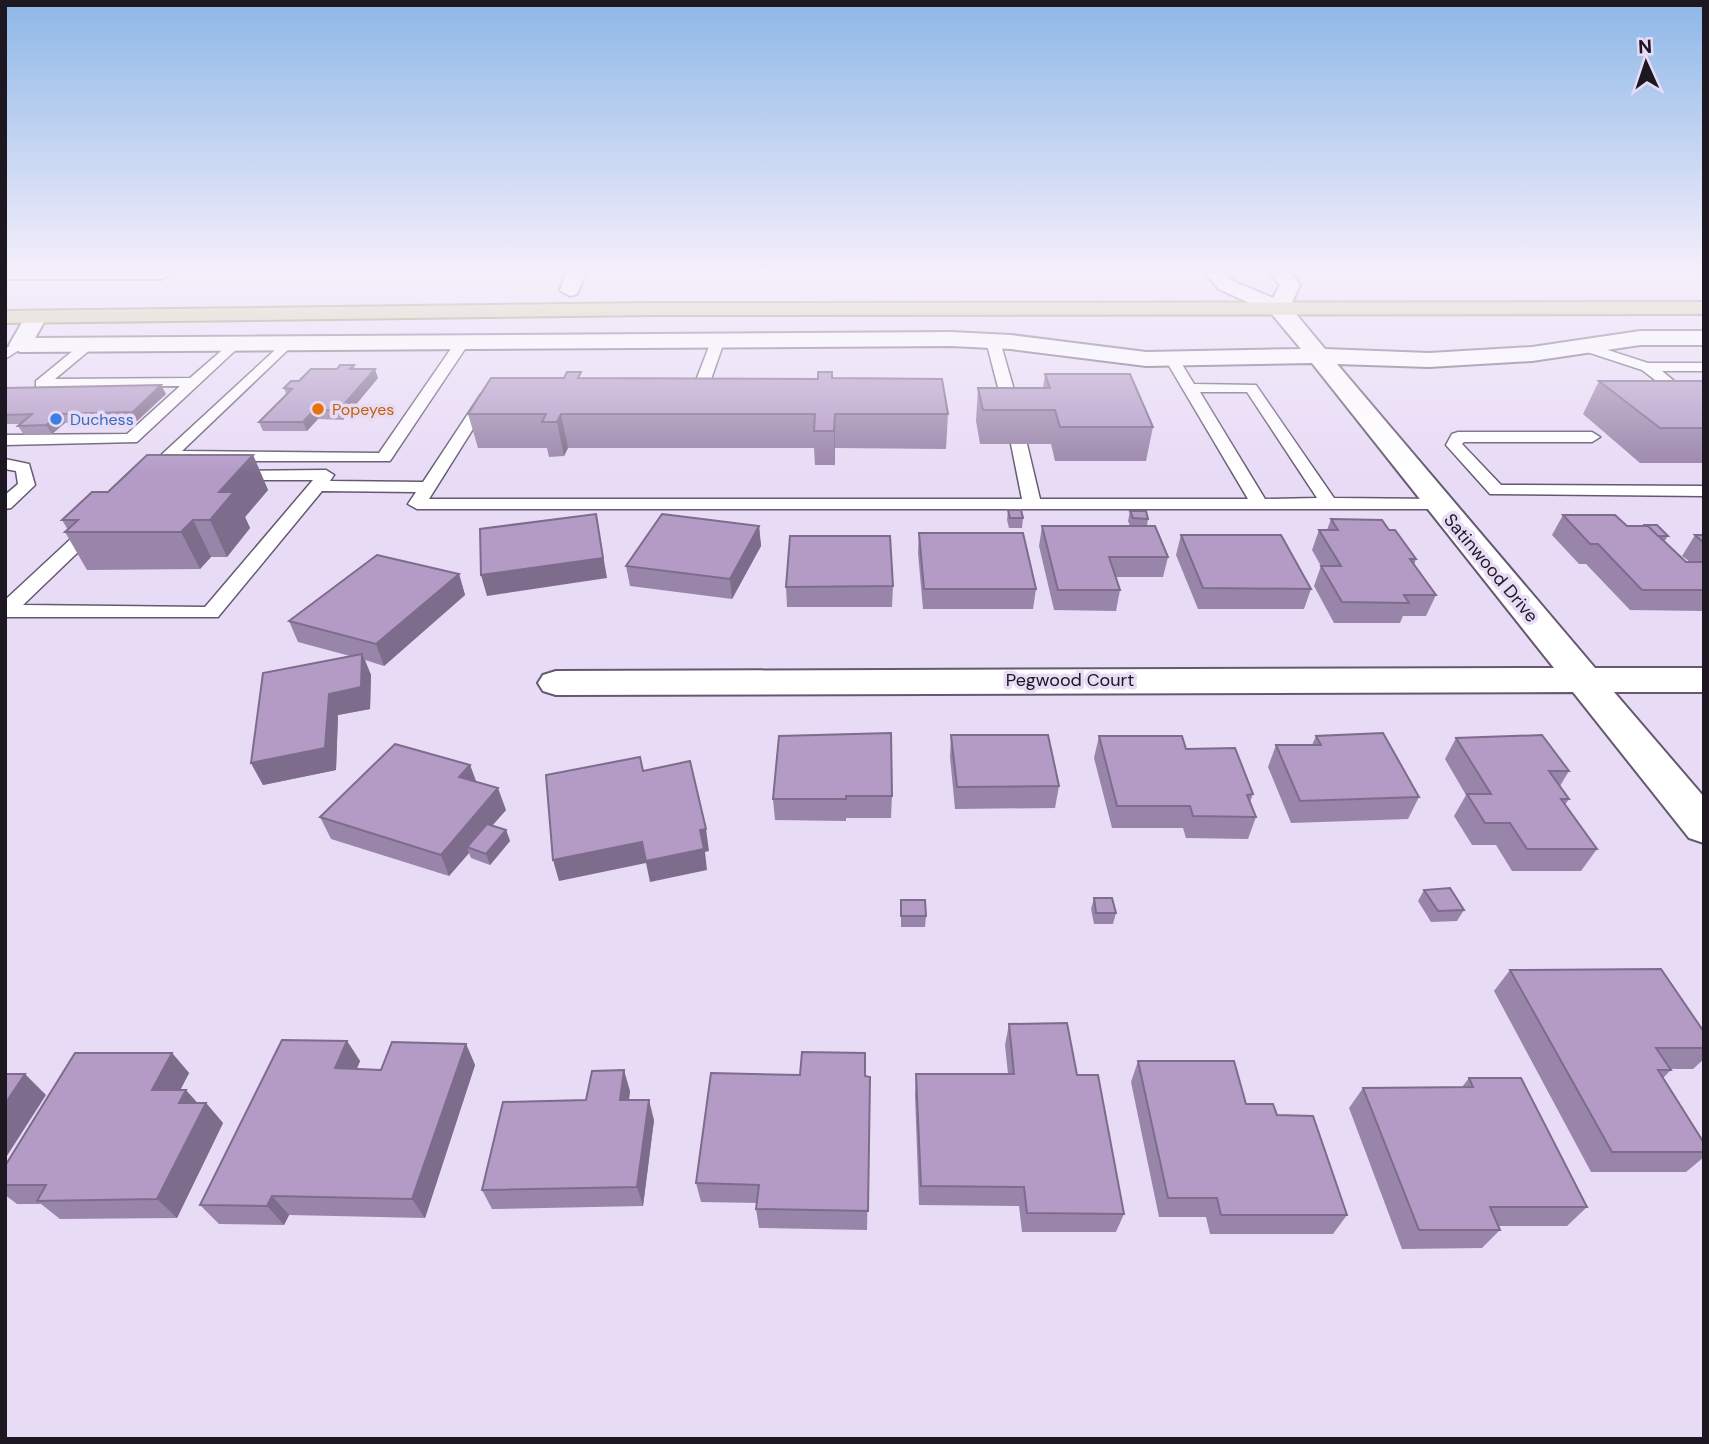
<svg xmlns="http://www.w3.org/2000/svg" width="1709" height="1444" font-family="'DM Sans',sans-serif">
  <rect width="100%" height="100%" fill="#e8dbf6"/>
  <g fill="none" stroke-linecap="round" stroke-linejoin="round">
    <!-- service casing -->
    <g stroke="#645970" stroke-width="3">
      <g id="service">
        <path d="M713,336L725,339L708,388L701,392L677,390V384L695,383Z"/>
        <path d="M459,337L471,340L390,461H168L160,456L288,338L293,339V345L182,451L379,453Z"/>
        <path d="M988,338L1000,341L1022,418L1019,421H1009L1006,418L986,341Z"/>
        <path d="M235,339L242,343L240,346L137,442L5,445V435L127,434L180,386L36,387V381L85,341L97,344L55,379L190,378Z"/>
        <path d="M15,342L27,345L5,359V349Z"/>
        <path d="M1583,342L1648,363H1704V371H1662L1685,390C1680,397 1663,397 1658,390L1663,386L1642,370L1578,349L1576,346Z"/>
        <path d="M1172,355L1177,356L1194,384L1256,385L1334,498L1438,499L1447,504L1438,509H417L408,504L416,492L322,491L218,617H5V600L89,522H101L104,526L101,530L23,605L205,607L313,480H233L227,479V471L326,470L334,475L330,481L423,482L481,394L486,393L493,397L429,499H1022L1011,444L1019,439L1027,444L1040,499H1248L1165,359ZM1200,392H1247L1317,498L1265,499Z"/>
        <path d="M1458,432H1592L1600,437L1592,442H1464L1462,444L1501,485L1704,486V496L1490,494L1446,445L1452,434Z"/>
        <path d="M5,459L29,464L35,485L11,508L5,509V495L18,484L16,471L5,469Z"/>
      </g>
    </g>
    <!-- minor casing -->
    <g stroke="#645970" stroke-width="4">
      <g id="minor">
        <path d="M5,273H172L162,279H5Z"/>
        <path d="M566,273H586L577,294L570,296L560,290Z"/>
        <path d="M1205,273H1226L1233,281L1273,298L1280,285L1270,273H1291L1300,285L1290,307L1325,349L1429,353L1532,347L1640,331H1704V345H1640L1532,361L1429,367L1337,364L1595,668H1704V692H1614L1704,797V843L1689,838L1573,692L556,695L543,691L538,683L543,675L556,671L1554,668L1312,363L1146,366L1011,349L951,346L20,352L9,345L28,312L36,311L47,317L35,338L951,332L1011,335L1146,352L1301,349L1271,313L1219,289Z"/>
      </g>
    </g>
    <!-- primary casing -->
    <g stroke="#7d7136" stroke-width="4">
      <path id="primary" d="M1704,302V314L652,315L5,323V311L652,303Z"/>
    </g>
    <!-- service -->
    <use href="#service" fill="#fff" fill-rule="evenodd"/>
    <!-- minor -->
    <use href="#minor" fill="#fff" fill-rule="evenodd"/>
    <!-- primary -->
    <use href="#primary" fill="#d0c78e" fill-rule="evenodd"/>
  </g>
  <!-- wall -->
  <g fill="#9a85aa">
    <path d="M354,365L355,369L378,378L343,420L318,419L307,431H263L259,422L286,394L284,388L299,381L337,369Z"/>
    <path d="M1045,374L1153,427L1146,461H1055L1051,444H980L976,421L978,388H1043Z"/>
    <path d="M564,378H832L948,414L946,449L835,448V465H815L814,448H568L564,456L549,457L547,448H478L468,414Z"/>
    <path d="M1599,381H1704V463H1640L1583,414Z"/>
    <path d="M5,388L166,394L137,421L65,423L52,434L24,435L18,426L21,424H5Z"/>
    <path d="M253,455L268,490L245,517L250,528L227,557H211L200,569L87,570L65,532L68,530L62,520L108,492Z"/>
    <path d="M1008,510L1023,518L1022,528H1009L1007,520Z"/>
    <path d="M1130,511L1148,519L1147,526L1168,557L1163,577H1116L1120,590L1116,611L1054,610L1039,546L1042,526H1130L1128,521Z"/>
    <path d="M1563,515L1627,526H1642L1643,525L1668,536L1664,542L1686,562H1690L1682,556L1695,535H1704V611L1630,610L1586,564H1579L1552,535Z"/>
    <path d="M1331,519L1389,530L1416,559L1414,565L1436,595L1426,616H1403L1400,623H1334L1314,586L1321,566L1312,550L1319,530H1327Z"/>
    <path d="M759,526L761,546L732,599L630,586L626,566Z"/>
    <path d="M919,533L1036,589L1033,609H923L918,553Z"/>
    <path d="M1181,535L1311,589L1304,609H1198L1176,555Z"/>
    <path d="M459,574L465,595L384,666L365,660L371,675L370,709L338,715L336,770L263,785L251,763L350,656L298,642L289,621Z"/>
    <path d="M893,586L892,607H787L786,587Z"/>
    <path d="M951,735L1059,786L1055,808L955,809L950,757Z"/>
    <path d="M779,736L892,796L891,818H846V821L775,820L773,799Z"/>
    <path d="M1099,736L1186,749L1253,794L1250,802L1256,817L1248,839L1186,838L1183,828H1112L1094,758Z"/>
    <path d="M1316,736L1419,797L1408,819L1291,823L1268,767L1276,745H1312Z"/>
    <path d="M1456,738L1569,771L1560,786L1569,799L1565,805L1597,849L1581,871H1512L1496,845H1472L1454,816L1466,795L1445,759Z"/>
    <path d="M470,765L476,781L506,810L492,825L506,830L510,841L490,865L471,858L469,853L449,876L331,839L320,817Z"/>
    <path d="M1424,890L1464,910L1457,921L1431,922L1418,901Z"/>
    <path d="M1094,898L1116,913L1113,924H1094L1091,909Z"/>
    <path d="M901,900L926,916L925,927H901Z"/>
    <path d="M1510,970L1704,1032V1059L1693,1069H1670L1671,1070L1663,1078L1704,1143V1157L1686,1172H1591L1494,991Z"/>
    <path d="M1009,1024L1077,1075L1124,1214L1116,1232H1022L1019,1206L919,1205L915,1095L916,1074H1008L1005,1045Z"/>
    <path d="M347,1041L360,1061L357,1069L381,1070L466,1044L475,1065L425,1218L289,1215L284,1225L219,1224L200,1205Z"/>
    <path d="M172,1053L189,1073L180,1090L197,1103H206L223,1123L177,1218L60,1219L41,1204H17L5,1195V1166Z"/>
    <path d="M1138,1061L1277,1115L1347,1215L1333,1234H1210L1206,1217H1159L1131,1082Z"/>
    <path d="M865,1076L870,1077L867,1230L759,1228L756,1209L757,1203L701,1202L696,1183Z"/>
    <path d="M1469,1078L1587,1207L1567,1226H1498L1500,1230L1482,1248L1402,1249L1349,1108L1363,1088L1462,1087Z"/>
    <path d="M630,1091L629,1100L654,1120L643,1206L492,1209L482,1190L586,1100Z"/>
  </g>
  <!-- shaded-wall -->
  <g fill="#7d6c8b">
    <path d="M375,369L378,378L343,420L339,410Z"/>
    <path d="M161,385L166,394L137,421L133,412Z"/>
    <path d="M314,410L318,419L307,431L303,422Z"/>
    <path d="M60,414L65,423L52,434L46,425Z"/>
    <path d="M561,414L568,448L564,456L557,422Z"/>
    <path d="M835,414V465L834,431Z"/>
    <path d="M253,455L268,490L245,517L250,528L227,557L210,520L219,492Z"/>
    <path d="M596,514L607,578L487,596L481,575Z"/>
    <path d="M193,520L211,557L200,569L181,532Z"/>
    <path d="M759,526L761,546L732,599L730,579Z"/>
    <path d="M459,574L465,595L384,666L376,644Z"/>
    <path d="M362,654L371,675L370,709L338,715L336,770L263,785L251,763L329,694Z"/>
    <path d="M470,765L478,787L459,777Z"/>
    <path d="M498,788L506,810L472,849L467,847L469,853L449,876L441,855Z"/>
    <path d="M706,829L709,851L705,852L707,870L650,882L646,863L559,881L553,860Z"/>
    <path d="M506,830L510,841L490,865L486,854Z"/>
    <path d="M347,1041L360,1061L348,1088L335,1068Z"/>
    <path d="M466,1044L475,1065L425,1218L412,1199Z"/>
    <path d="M172,1053L189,1073L170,1110L152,1090Z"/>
    <path d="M624,1070L630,1091L626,1120L620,1100Z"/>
    <path d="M25,1074L46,1095L5,1159V1104Z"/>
    <path d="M186,1090L203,1109L206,1103L223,1123L177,1218L157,1199L179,1103Z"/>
    <path d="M649,1100L654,1120L643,1206L637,1187Z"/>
    <path d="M272,1196L289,1215L284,1225L267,1206Z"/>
  </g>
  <!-- building -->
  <g fill="#b39bc6" stroke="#7d6c8b" stroke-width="2">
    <path d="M340,365H354L350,369H375L339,410H314L303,422H259L292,389L284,388L291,381H299L311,369H337Z"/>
    <path d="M567,372H581L578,378L818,379V372H832V378L942,379L948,414H835L834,431H814L815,414H561L557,422H542L546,414H468L491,378H564Z"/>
    <path d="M1045,374H1130L1153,427H1060L1055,410H983L978,388H1050Z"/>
    <path d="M1599,381H1704V428H1660Z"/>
    <path d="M161,385L133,412L60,414L46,425L18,426L32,414L5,415V388Z"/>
    <path d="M147,455H253L219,492H234L210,520H193L181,532H65L78,520H62L92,492H108Z"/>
    <path d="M1008,510H1021L1023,518H1010Z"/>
    <path d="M1130,511H1146L1148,519L1133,518Z"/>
    <path d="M596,514L603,558L481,575L480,529Z"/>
    <path d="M662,514L759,526L730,579L626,566Z"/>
    <path d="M1563,515H1615L1627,526H1648L1686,562H1704V590H1642L1598,544H1590Z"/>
    <path d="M1331,519L1382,520L1389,530H1395L1416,559H1410L1436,595H1404L1409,603L1342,602L1321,566H1341L1319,530H1338Z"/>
    <path d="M1643,525H1657L1668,536H1658L1648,526Z"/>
    <path d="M1042,526H1155L1168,557H1109L1120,590H1058Z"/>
    <path d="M919,533H1023L1036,589H924Z"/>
    <path d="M1181,535H1281L1311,589L1203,588Z"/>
    <path d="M1695,535H1704V543Z"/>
    <path d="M790,536H890L893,586L786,587Z"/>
    <path d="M377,555L459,574L376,644L289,621Z"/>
    <path d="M362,654L361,687L329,694L325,748L251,763L263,673Z"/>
    <path d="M891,733L892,796H846V799H773L779,736Z"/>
    <path d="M1383,733L1419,797L1300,801L1276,745H1321L1316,736Z"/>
    <path d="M951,735H1048L1059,786L957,787Z"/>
    <path d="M1542,735L1569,771H1549L1569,799H1561L1597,849H1527L1510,823H1485L1467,794H1491L1456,738Z"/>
    <path d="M1099,736H1182L1186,749L1235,748L1253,794L1247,795L1256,817L1193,816L1190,806H1117Z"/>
    <path d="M395,744L470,765L459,777L498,788L441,855L320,817Z"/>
    <path d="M640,757L643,771L690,761L706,829L700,830L704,849L646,861L642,842L553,860L546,775Z"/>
    <path d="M487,824L506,830L486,854L467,847Z"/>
    <path d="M1450,888L1464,910L1438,911L1424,890Z"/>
    <path d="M1094,898H1112L1116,913H1096Z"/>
    <path d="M901,900H925L926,916H901Z"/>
    <path d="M1661,969L1704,1032V1048H1656L1671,1070H1658L1704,1143V1152H1612L1510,970Z"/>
    <path d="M1067,1023L1077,1075H1098L1124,1214L1027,1213L1024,1187L921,1186L916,1074H1014L1009,1024Z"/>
    <path d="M282,1040L347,1041L335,1068L381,1070L392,1042L466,1044L412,1199L272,1196L267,1206L200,1205Z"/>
    <path d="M802,1052L865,1053V1076L870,1077L868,1211L756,1209L759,1185L696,1183L711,1073L800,1075Z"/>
    <path d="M75,1053H172L152,1090H186L179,1103H206L157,1199L37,1201L46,1185H5V1166Z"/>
    <path d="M1138,1061H1234L1246,1104H1273L1277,1115L1313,1116L1347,1215H1221L1217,1198H1168Z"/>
    <path d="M624,1070L620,1100H649L637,1187L482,1190L503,1102L586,1100L592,1071Z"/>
    <path d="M5,1074H25L5,1104Z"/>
    <path d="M1469,1078H1521L1587,1207H1490L1500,1230H1419L1363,1088L1473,1087Z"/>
  </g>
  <!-- sky -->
  <linearGradient id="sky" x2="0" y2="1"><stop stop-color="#8db7e7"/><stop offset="0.57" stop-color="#f5effb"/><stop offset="1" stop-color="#f5effb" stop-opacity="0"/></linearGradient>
  <rect width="1709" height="475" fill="url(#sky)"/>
  <!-- markers -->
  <circle fill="#e8710a" stroke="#e8dbf6" stroke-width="2.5" cx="318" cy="409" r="7"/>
  <circle fill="#3f7fe0" stroke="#e8dbf6" stroke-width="2.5" cx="56" cy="419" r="7"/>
  <g text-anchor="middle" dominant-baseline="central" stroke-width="7" stroke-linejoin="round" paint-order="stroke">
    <!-- far-food labels -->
    <g font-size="16" fill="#c56008" stroke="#e8dbf6" text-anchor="start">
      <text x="332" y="409">Popeyes</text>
    </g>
    <!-- far-shop labels -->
    <g font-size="16" fill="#366cbe" stroke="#e8dbf6" text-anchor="start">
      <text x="70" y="419">Duchess</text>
    </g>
    <!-- street labels -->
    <g font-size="18" fill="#1c1721" stroke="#e8dbf6">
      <text transform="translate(1491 568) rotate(50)">Satinwood Drive</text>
      <text x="1070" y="680">Pegwood Court</text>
    </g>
  </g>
  <!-- border -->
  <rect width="1709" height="1444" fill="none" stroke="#1c1721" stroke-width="14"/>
  <!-- north arrow -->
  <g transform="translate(1646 63) rotate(357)" stroke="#e8dbf6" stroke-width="5" paint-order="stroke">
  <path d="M0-5L12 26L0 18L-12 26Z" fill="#1c1721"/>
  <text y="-10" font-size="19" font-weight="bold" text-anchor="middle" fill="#1c1721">N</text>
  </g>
</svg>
